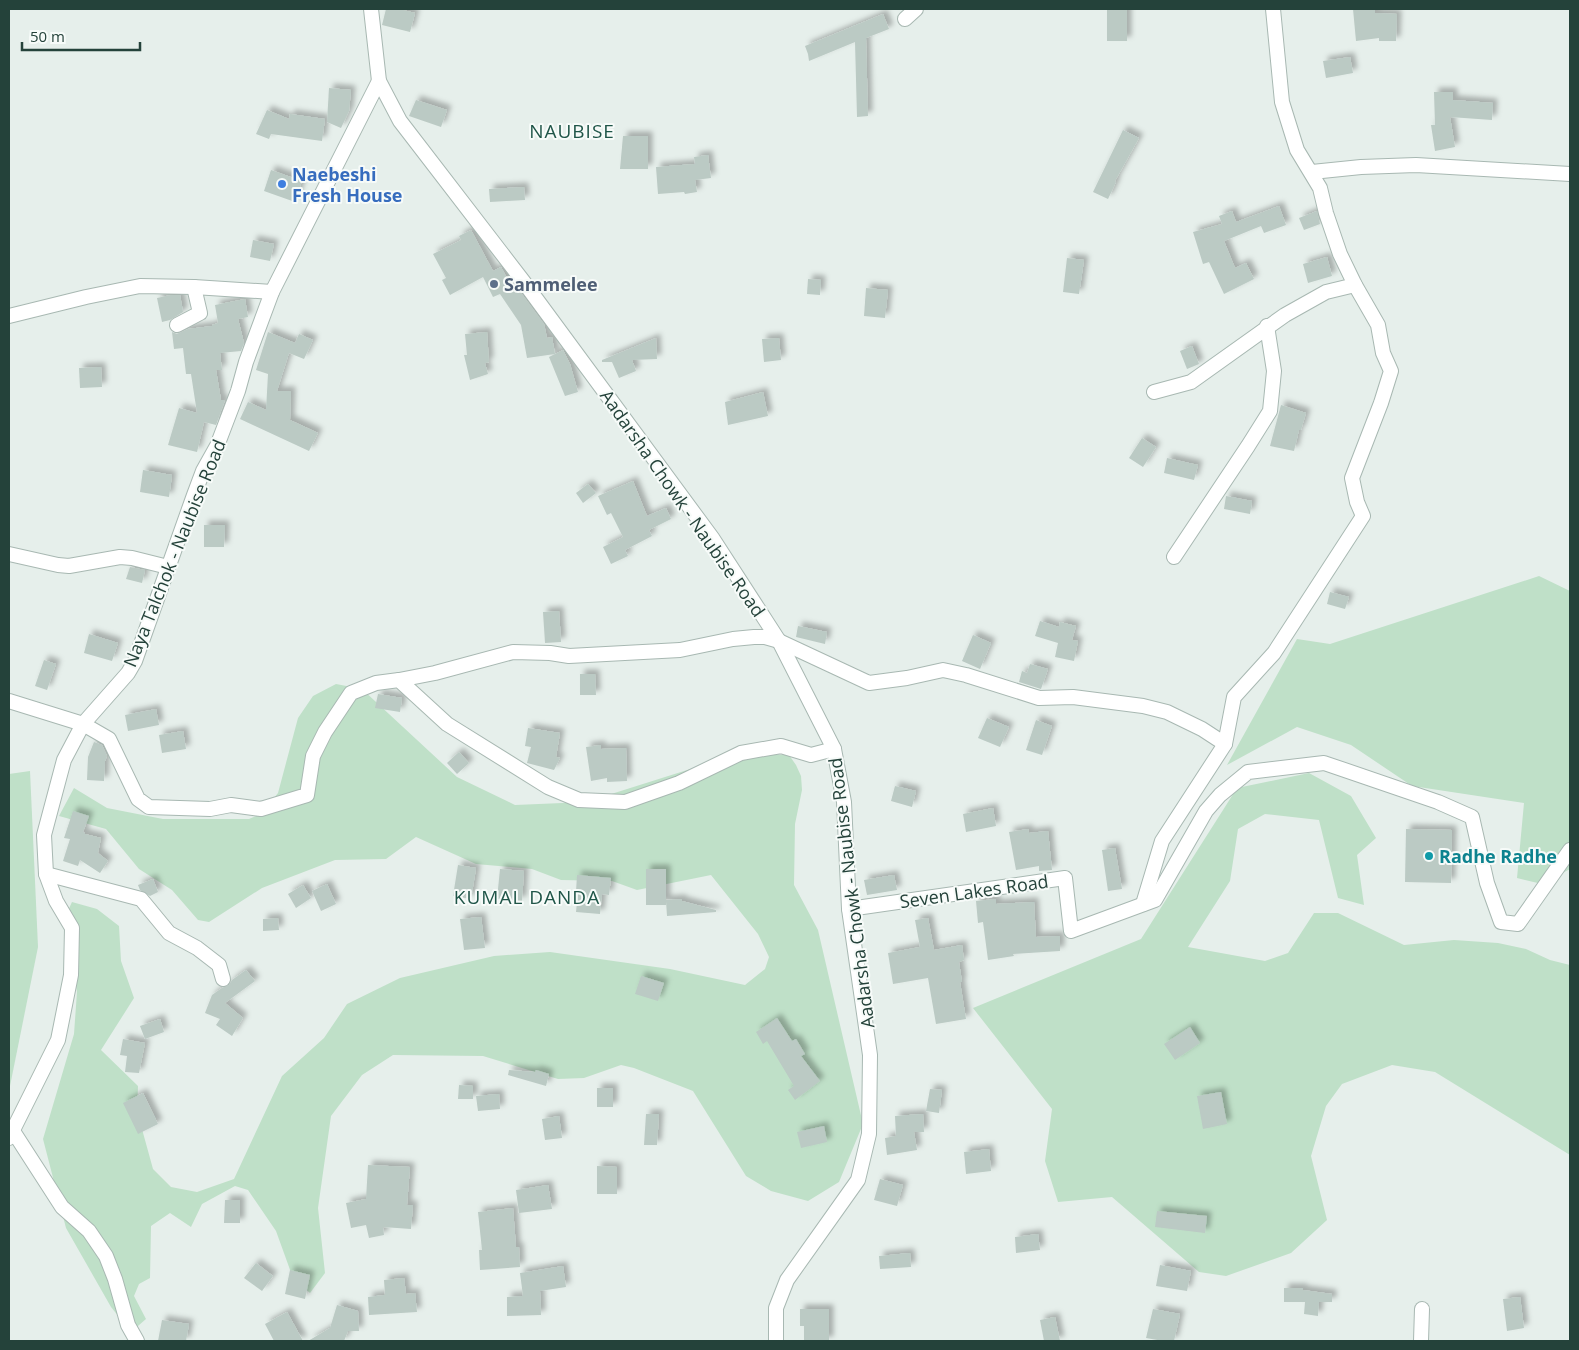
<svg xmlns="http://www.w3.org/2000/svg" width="1579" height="1350" font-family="'Open Sans',sans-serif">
  <defs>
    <filter id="shadow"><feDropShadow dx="4.5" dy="-4.5" stdDeviation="2.5" flood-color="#0004"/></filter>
  </defs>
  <rect width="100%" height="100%" fill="#e6efeb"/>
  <!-- green -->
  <g fill="#bfe0c8">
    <path d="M1539,576L1570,591V869L1542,884L1517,878L1524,803L1412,786L1351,745L1297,727L1227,765L1297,639L1330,644Z"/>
    <path d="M336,684L362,689L457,777L515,805L586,802L741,753L789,755L796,765L801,776L802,790L795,824L794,885L818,930L863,1124L839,1182L808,1201L771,1191L746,1176L693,1091L634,1068L621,1065L584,1078L558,1079L483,1056L393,1055L362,1075L331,1116L318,1208L325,1273L310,1293L293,1278L276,1231L248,1190L235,1186L202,1204L191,1227L170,1213L151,1226L150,1278L139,1284L134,1296L146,1319L131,1332L111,1307L66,1228L43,1139L74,1034L77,992L66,915L72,902L97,909L119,926L121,961L134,998L101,1050L138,1086L137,1111L153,1169L171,1187L197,1192L234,1179L282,1076L324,1038L347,1004L400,978L494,956L550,952L670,969L745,985L765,969L769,957L758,934L711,875L637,890L612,881L561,880L532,869L476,864L416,837L386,859L335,860L262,888L209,922L198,920L172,890L139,869L106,829L59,816L74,788L107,808L163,819H249L261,814L278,793L298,718L313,696Z"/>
    <path d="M30,771L38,947L9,1091V774Z"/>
    <path d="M1309,773L1351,796L1376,838L1357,855L1364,905L1338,898L1319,820L1265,814L1238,829L1230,881L1188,947L1265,961L1288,953L1314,913H1338L1404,945L1454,940L1498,943L1526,949L1550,960L1570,965V1155L1435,1072L1392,1065L1342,1084L1326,1106L1311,1156L1327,1220L1291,1253L1226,1276L1199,1272L1112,1197L1058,1202L1045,1161L1052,1109L973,1008L1141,939L1237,788Z"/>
  </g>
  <!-- building -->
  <g fill="#bbcac4" filter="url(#shadow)">
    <path d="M386,9H399L415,13L410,32L382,25Z"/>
    <rect x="1107" y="9" width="20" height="32"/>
    <path d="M1353,9H1375V13L1397,14L1396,41H1379V38L1356,41Z"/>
    <path d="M883,14L889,29L866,38L868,116L857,117L855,42L809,61L808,54L805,46Z"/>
    <path d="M1350,57L1353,73L1326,78L1323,61Z"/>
    <path d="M329,88L351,90L349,111L341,128L327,122Z"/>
    <path d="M1434,92H1453V100L1493,103L1492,120L1450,117L1455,147L1435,151L1431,125H1435Z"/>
    <path d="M416,100L447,110L441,127L409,116Z"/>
    <path d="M267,110L289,119L290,114L325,119L322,141L271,134L269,139L256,134Z"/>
    <path d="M1123,130L1139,138L1115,181L1116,182L1108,199L1093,192Z"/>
    <path d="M623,136H648V169H620Z"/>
    <path d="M708,155L711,178L695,180L697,192L685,194L684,192L658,194L656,167L695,164L694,157Z"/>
    <path d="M271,170L302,181L295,202L264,191Z"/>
    <path d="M524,187L525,200L490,202L489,189Z"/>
    <path d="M1279,206L1286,225L1264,233L1261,226L1224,241L1235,268L1246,263L1254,279L1224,294L1209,262L1203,264L1193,232L1222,224L1219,216L1232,211L1236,222Z"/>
    <path d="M1317,211L1320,224L1304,230L1299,218Z"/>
    <path d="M471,230L493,271L501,267L515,293L519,290L544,324L547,338L552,337L555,354L527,358L521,325L500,294L493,297L483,277L450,295L442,280L446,278L433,254L461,240L459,236Z"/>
    <path d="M253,240L274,244L270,261L250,257Z"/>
    <path d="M1327,257L1332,276L1308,283L1303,264Z"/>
    <path d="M1067,258L1084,260L1079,294L1063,292Z"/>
    <path d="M808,279L821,280L820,295L807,294Z"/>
    <path d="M866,288L888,290L885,318L864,316Z"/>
    <path d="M171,295H180L183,312L170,320L162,322L157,298Z"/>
    <path d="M245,299L248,317L238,319L244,343L241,351L220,353L222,370H216L221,400H225L216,425L204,422L197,452L168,445L179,408L197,413L191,374H186L183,348L174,349L172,332L177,334L188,329L212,326V325L218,323L215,305Z"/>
    <path d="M268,332L295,343L299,334L313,340L304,359L289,353L277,391H291L290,420L318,433L309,451L240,419L248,402L266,410L268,374L256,370Z"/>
    <path d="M487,332L489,362L485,363L488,374L470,380L464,355H467L465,334Z"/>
    <path d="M656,338L657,359L632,360L636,371L619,378L612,362H602V360Z"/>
    <path d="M779,338L781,360L764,362L762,339Z"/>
    <path d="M1192,346L1199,364L1187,369L1180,351Z"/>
    <path d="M563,350L570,364L578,392L565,396L549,357Z"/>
    <path d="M101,367L102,387L80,388L79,368Z"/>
    <path d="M763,392L768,416L728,425L725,402Z"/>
    <path d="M1281,405L1306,413L1301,430H1299L1294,451L1270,446Z"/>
    <path d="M1142,438L1156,447L1143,467L1129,458Z"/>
    <path d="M1167,458L1198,465L1194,480L1164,473Z"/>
    <path d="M143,470L172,475L169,497L140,492Z"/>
    <path d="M633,481L647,516L666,508L671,519L649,530L652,536L625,550L628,556L611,564L603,547L623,537L611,513L607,515L598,496Z"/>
    <path d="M588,484L596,493L583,503L576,493Z"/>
    <path d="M1226,496L1252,501L1250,514L1224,509Z"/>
    <path d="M204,525H225L224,547H204Z"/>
    <path d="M130,567L145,570L142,583L126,579Z"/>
    <path d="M1330,592L1349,597L1345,609L1327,604Z"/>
    <path d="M559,611L561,642L545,643L543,612Z"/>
    <path d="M1040,621L1059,627L1060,622L1076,626L1072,640L1078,641L1074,661L1055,657L1058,643L1035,636Z"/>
    <path d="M798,626L827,632L825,644L796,637Z"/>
    <path d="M89,634L118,643L112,661L84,653Z"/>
    <path d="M973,635L991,643L980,669L962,661Z"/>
    <path d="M44,660L56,664L47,690L35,686Z"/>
    <path d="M1030,664L1048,669L1041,689L1019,682L1022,671L1027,673Z"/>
    <path d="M580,674H595L596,695H580Z"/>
    <path d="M378,694L402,698L400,712L375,708Z"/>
    <path d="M156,709L159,725L128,731L125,715Z"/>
    <path d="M987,718L1009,727L1000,747L978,738Z"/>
    <path d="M1036,720L1052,726L1042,755L1026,750Z"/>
    <path d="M528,728L560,733L556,757L560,758L554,770L527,763L531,747L525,746Z"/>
    <path d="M183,731L186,749L162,753L159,735Z"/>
    <path d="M94,742L102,745L107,756L105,761L104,781L87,780L88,757Z"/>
    <path d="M601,745V749L626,748L627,781L607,782V778L591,781L586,747Z"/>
    <path d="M459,752L469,763L457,774L447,763Z"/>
    <path d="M895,786L916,791L912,807L891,801Z"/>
    <path d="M993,808L996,826L966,832L963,814Z"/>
    <path d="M73,811L89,816L83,832L85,833V834L101,838L98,853L108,861L100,873L80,860L78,866L63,861L70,839L64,838Z"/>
    <path d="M1028,829L1029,833L1048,831L1052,870L1039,871V866L1016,870L1009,832Z"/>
    <path d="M1406,829L1452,830L1451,883L1405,882Z"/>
    <path d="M1115,848L1122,889L1108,891L1102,850Z"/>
    <path d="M458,865L476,868L471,899L453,896Z"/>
    <path d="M500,869L524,871L522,901L497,899Z"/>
    <path d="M646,869H666V900L682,899V901L716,910V912L667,916L666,901V905H646Z"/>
    <path d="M577,875L611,878L609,895L602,894L600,914L576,912L578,892H576Z"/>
    <path d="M894,875L897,890L867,895L864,880Z"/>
    <path d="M153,879L158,892L150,896L140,890L138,885Z"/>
    <path d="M327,884L336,904L321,911L312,891Z"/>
    <path d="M303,885L311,898L296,908L288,894Z"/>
    <path d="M996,899V904L1034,902L1036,937L1060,936V951L1013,954L1014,956L988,960L983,922L978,923L976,901Z"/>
    <path d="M481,917L485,948L464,950L460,919Z"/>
    <path d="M278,918L279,930L263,931V919Z"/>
    <path d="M928,918L934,950L962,945L964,960L959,962L962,982H960L966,1019L936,1024L928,978L893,984L888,953L920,947L915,920Z"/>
    <path d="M246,970L255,981L225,1003L243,1018L232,1036L216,1025L220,1019L205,1013L212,995L222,988L229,985L232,980Z"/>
    <path d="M641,976L664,983L658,1001L635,994Z"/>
    <path d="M777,1018L792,1041L796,1039L805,1054L801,1056L820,1081L795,1100L788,1090L794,1086L767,1041L763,1044L756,1032Z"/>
    <path d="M160,1019L164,1032L145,1039L140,1026Z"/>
    <path d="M1190,1027L1200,1043L1175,1060L1164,1044Z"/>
    <path d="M123,1039L145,1043L139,1073L125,1072L127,1056L120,1055Z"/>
    <path d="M509,1070L535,1072L536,1070L549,1074L546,1086L508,1075Z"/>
    <path d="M459,1085L473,1086V1099H458Z"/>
    <rect x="597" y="1088" width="16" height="19"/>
    <path d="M930,1089L942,1090L939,1113L926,1111Z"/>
    <path d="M1221,1092L1227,1124L1203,1129L1197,1096Z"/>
    <path d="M143,1093L158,1124L138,1134L123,1103Z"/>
    <path d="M499,1094L500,1109L478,1111L476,1096Z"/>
    <path d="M646,1114H659L657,1145H644Z"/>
    <path d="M923,1114L924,1132H914L917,1150L887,1155L885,1138L896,1136L895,1116Z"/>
    <path d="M559,1116L562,1138L545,1140L542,1119Z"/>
    <path d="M824,1126L827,1142L801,1148L797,1132Z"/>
    <path d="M989,1149L991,1171L966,1174L964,1152Z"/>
    <path d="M368,1165L410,1167L407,1205H413L411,1229L383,1227L384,1235L369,1238L366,1225L351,1228L346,1203L366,1199Z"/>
    <path d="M597,1166L617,1167V1194H597Z"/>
    <path d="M880,1179L903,1185L897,1206L874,1200Z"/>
    <path d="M548,1185L552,1209L519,1213L516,1190Z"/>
    <path d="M225,1200H240V1223H224Z"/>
    <path d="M513,1208L516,1247H519L520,1267L480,1270L479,1250H482L478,1212Z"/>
    <path d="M1157,1211L1207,1216L1205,1233L1155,1227Z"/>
    <path d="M1038,1234L1040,1250L1016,1253L1015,1237Z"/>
    <path d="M910,1253L911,1267L880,1269L879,1256Z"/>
    <path d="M256,1263L273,1276L262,1291L244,1278Z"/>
    <path d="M1160,1265L1191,1271L1187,1291L1156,1286Z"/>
    <path d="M563,1266L566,1287L540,1291L541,1315L507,1316V1297L523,1296L520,1273Z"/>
    <path d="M290,1270L310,1275L305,1299L285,1294Z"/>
    <path d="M404,1278L406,1294L415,1293L417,1312L369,1315L368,1297L385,1295L384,1280Z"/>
    <path d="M1284,1288H1303V1290L1332,1294V1302H1319L1318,1316L1304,1314L1305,1302H1284Z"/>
    <path d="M1520,1297L1524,1328L1507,1331L1503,1299Z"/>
    <path d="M337,1305L358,1311L359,1331H348L344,1341H308L330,1328Z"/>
    <path d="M800,1309H829V1341H804V1326H800Z"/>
    <path d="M1153,1309L1180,1314L1174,1341H1163L1146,1338Z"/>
    <path d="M287,1312L303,1341H274L265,1324Z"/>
    <path d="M1055,1317L1060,1341H1044L1040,1320Z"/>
    <path d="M162,1320L189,1324L186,1341H158Z"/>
  </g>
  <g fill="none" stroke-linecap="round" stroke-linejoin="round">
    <!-- minor casing -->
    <g stroke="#a8b8b2" stroke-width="16">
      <g id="minor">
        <path d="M371,9L379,81L400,121L523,281L713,539L779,641L834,749L844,802L849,909L870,1055L869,1134L858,1180L787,1280L776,1308V1341"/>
        <path d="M905,19L916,9"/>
        <path d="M1312,172L1361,167L1416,165L1570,174"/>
        <path d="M9,316L86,297L140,286L194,287L272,292"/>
        <path d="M177,325L200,313L194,287"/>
        <path d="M1154,392L1191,382L1285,315L1326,292L1355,285"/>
        <path d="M9,554L58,565L69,566L120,557L132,558L168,567"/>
        <path d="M1174,557L1248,446L1270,411L1274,371L1267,326"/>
        <path d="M399,680L435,673L513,652L550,653L569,656L680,650L733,639L754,637H765L779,641L869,683L907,678L943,670L966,675L1039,698L1073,697L1143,706L1167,712L1202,729L1225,744"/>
        <path d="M9,701L83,724L109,739L138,799L149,807L210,809L231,805L261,809L307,795L313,756L325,732L351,693L376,683L399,680L447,724L548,787L579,800L625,802L679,783L741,753L781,746L811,755L834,749"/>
        <path d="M46,874L141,899L169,933L197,948L219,965L223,979"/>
        <path d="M1143,904L1162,841L1225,744L1234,697L1274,653L1363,516L1357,502L1352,478L1381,403L1391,371L1383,353L1378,325L1355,285L1340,254L1326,213L1320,188L1297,150L1282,102L1273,9"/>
        <path d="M849,909L1065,878L1071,931L1155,900L1206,811L1220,795L1248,772L1324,763L1438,802L1472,817L1487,883L1501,922L1518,924L1570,850"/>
        <path d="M13,1131L62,1207L89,1231L106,1256L115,1279L128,1325L137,1341"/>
        <path d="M9,1138L58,1040L71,975L72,928L56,901L46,874L44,835L64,760L83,724L128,673L135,661L194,495L203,471L217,446L238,391L246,362L272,292L379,81"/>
        <path d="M1421,1341L1422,1309"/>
      </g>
    </g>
    <!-- minor -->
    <use href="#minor" stroke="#fff" stroke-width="14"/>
  </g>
  <!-- markers -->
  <circle fill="#3f7fe0" stroke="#f7fbf9" stroke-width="2" cx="282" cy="184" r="5"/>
  <circle fill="#5c6f8a" stroke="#f7fbf9" stroke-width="2" cx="494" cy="284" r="5"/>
  <circle fill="#0f9aa8" stroke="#f7fbf9" stroke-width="2" cx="1429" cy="856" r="5"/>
  <g text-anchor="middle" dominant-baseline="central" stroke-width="4" stroke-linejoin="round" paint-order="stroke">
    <!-- shop labels -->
    <g font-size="18" font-weight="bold" fill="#366cbe" stroke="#f7fbf9" text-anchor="start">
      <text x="292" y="174">Naebeshi<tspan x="292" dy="21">Fresh House</tspan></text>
    </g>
    <!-- service labels -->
    <g font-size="18" font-weight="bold" fill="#4e5e75" stroke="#f7fbf9" text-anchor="start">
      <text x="504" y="284">Sammelee</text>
    </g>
    <!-- street labels -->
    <g font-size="18" fill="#24423a" stroke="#f7fbf9">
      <text transform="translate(683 503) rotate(55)">Aadarsha Chowk - Naubise Road</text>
      <text transform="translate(174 553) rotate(-68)">Naya Talchok - Naubise Road</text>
      <text transform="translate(974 891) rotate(-8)">Seven Lakes Road</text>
      <text transform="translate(851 893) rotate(-97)">Aadarsha Chowk - Naubise Road</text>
    </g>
    <!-- culture labels -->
    <g font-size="18" font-weight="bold" fill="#0d838f" stroke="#f7fbf9" text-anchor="start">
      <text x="1439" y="856">Radhe Radhe</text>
    </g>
    <!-- neighbourhood labels -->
    <g font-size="19" letter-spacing="1" fill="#1f5548" stroke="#f7fbf9">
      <text x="572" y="131">NAUBISE</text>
      <text x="527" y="897">KUMAL DANDA</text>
    </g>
  </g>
  <!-- border -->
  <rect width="1579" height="1350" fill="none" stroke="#24423a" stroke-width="20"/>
  <!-- scale -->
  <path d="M22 42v8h118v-8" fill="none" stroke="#24423a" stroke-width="2.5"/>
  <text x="30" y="42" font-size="15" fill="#24423a" stroke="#f7fbf9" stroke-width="4" paint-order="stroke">50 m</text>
</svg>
